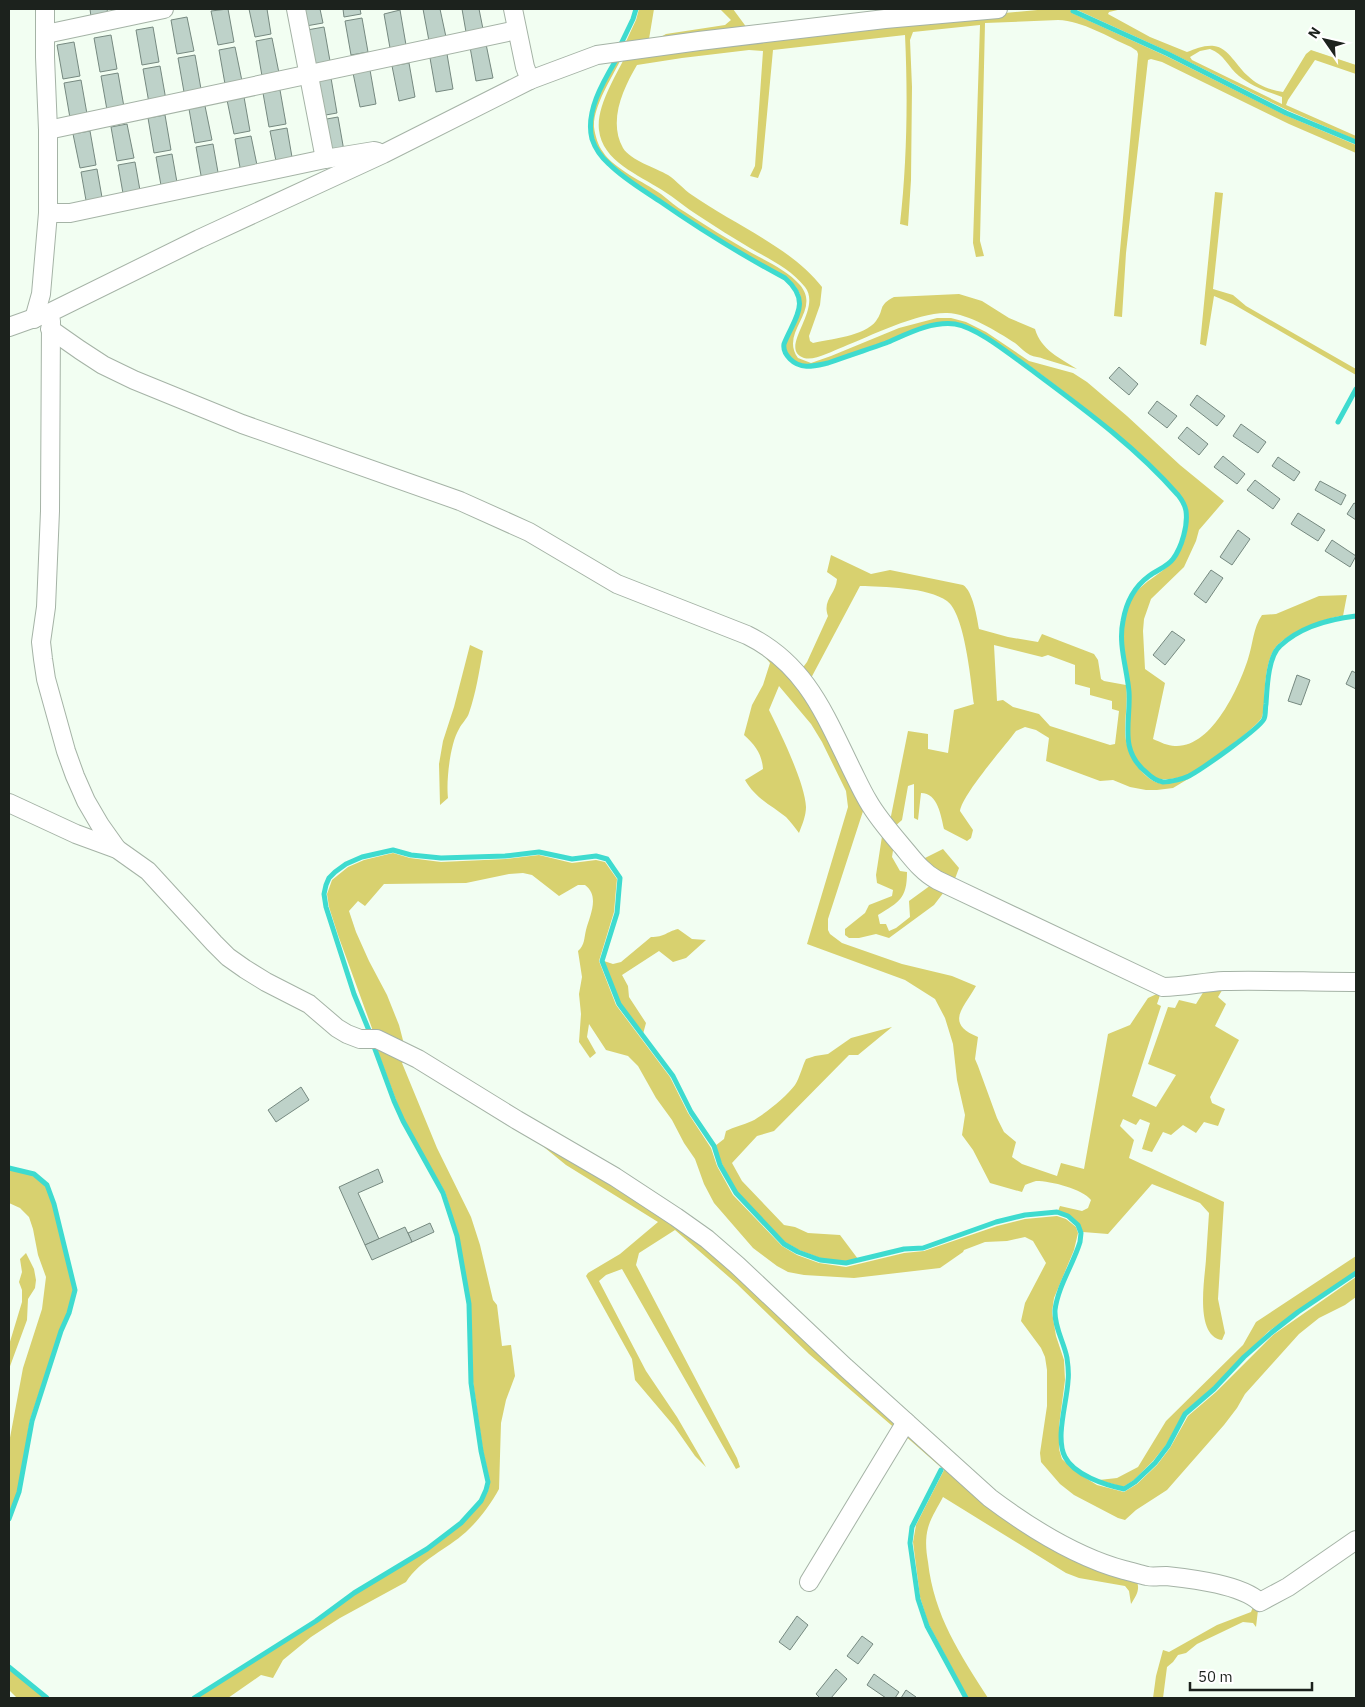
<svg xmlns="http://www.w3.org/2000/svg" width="1365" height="1707" font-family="'IBM Plex Sans',sans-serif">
  <rect width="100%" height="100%" fill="#f2fef2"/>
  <!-- green -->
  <g fill="#d8d16f" fill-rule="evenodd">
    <path d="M639,9H654L649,39H657L666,34L725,25L731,20L720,9H733L747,28L623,48L636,20Z"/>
    <path d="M1048,9H1070L1072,13L1166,56L1285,115L1356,145V153L1289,124L1162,62L1151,59L1148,60L1126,253L1122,317L1114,316L1138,54L1137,51L1131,47C1108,37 1083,21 1058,20L985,23L980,241L984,256L976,257L973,243L980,25L913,32L910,40L912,87L911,180L908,226L900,224C907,162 908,98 905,35L773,50L762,168L758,178L750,176L755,166L763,51L749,50L682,58L637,65C623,89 608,121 623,148C630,160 656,168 668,175C677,181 683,189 692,195C733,224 791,247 822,287L820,305L809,336L810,341L813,343C830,339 865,336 876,321C885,309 877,306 894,297L959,294L982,301L1009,318L1035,329C1041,350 1060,358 1077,369C1066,366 1055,362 1044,359C1040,357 1034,357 1030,355C1024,352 1020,347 1015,343C996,331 970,314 947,313C919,312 870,336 843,347C832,351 815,361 804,358C777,349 823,310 805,287C791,269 769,259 750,248C733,238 716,227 699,216C686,208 675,198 662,190C639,175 602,161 599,130C596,106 617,74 627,53L941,19Z"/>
    <path d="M1075,9H1122L1109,12L1108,14L1150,37L1187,52C1196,49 1204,45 1214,46C1228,47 1238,68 1248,76C1257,85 1270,90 1283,92L1306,54L1311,50L1356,65V74L1315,60L1288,100L1286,105L1356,136V140L1287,110L1167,51ZM1210,49C1224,54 1228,67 1239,76C1251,86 1268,92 1282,97V104L1192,60L1190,57L1200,51Z"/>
    <path d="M619,57L620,61C611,79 593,107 594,127C595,135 598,146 603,152C614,169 644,182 661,194C669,200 676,207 685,212C706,226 728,239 750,252C766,261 787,270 800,285C822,311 779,332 798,358L811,363L831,356L899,328L937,318H951L966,322L986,332L1029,361L1073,373L1087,382L1127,416L1180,465L1224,501L1199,530L1196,541L1184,567L1151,599L1144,619L1143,631L1145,669L1165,683L1153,739C1160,742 1168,746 1175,746C1212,748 1239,687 1248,659C1253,644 1253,628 1262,615L1276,614L1319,596L1347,595L1343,616C1326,617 1285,634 1275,648C1270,655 1267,668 1266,677C1264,687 1265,710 1262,717C1258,727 1197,772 1186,776C1177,778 1164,781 1156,778C1144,773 1135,759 1131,747C1126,731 1130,713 1130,696C1131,674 1120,653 1122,631C1123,622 1126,610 1130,602C1140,581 1161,576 1174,560C1184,549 1189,527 1188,512C1186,480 1020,356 987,337C977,331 965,325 954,323C931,319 907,333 886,341C867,348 848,355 828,362C811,366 787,370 785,345C790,332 805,309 800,295C794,277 771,270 756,261C721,240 686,219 653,196C637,185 620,175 607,161C600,153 594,143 592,131C589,105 607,79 619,57Z"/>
    <path d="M1215,192L1223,193L1213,289L1233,295L1246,306L1356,369V375L1233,304L1214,296L1206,346L1200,344Z"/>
    <path d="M831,555L871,574L890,570L963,585C973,591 977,618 979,629L1008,637L1038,642L1042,634L1094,654L1098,660L1101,679L1104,681L1126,685C1128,701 1125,716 1125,732C1125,751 1143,784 1165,784C1172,783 1180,781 1188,779L1173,788L1157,790H1146L1130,787L1113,780L1100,781L1046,761L1049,738L1036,730L1025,727L1016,731C1004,747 962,795 960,811L973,830L971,838L967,841L944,829C941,816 938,793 921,793L918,820L914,818V784L908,786L902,820L894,827L890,821L908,731L928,734V749L948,753L954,710L974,704C971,682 965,614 947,601C928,587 883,587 860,586L810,680L801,670L807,662L828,616C822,600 836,594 837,579L827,572ZM994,645L1042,657L1048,655L1075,665V684L1090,688V695L1112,701V709L1119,711L1115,744L1110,745L1050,726L1039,714L1013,707L1003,700L997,701Z"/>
    <path d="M735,636L756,645L792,674L865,805L828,919V930L830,934L842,943L902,964L952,976L976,986C964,1008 944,1023 978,1037L975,1059L978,1066L997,1118L1004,1132L1016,1142L1012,1157L1022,1164L1057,1176L1061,1163L1084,1169L1108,1034L1130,1025L1148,998L1161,992L1157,1004L1161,1006L1132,1096L1156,1107L1176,1075L1148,1064L1168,1007L1175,1008L1179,1000L1196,1004L1207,986L1224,987L1218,997L1226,1004L1215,1026L1239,1040L1210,1097L1212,1103L1225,1109L1218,1126L1204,1122L1196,1133L1183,1125L1171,1135L1163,1132L1152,1152L1142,1149L1150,1123L1140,1119L1136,1125L1123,1119L1120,1126L1134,1140L1129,1158L1224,1202L1218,1299L1225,1333L1222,1340C1194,1336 1205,1278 1206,1259C1207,1244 1208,1228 1209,1213L1200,1203L1152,1184L1108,1234L1083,1232C1078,1220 1070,1215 1058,1211L1060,1206L1082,1211L1088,1208L1091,1200C1083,1189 1051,1181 1036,1181C1033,1182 1029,1183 1025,1185L1022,1192L990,1183L973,1150L962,1135L965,1115L957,1080L953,1044L945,1018L935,999L905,980L807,944L848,807L846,791L822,742L811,724L779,686L769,710C780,732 805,783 806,807C806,816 802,825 799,833C795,828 791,822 786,817C771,805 755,798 745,780L763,769C762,754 755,745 744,735L752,705L763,685L770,663L765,657Z"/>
    <path d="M470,645L483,651C479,672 476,693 469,713C467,719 462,723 459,729C450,744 446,781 448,798L440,805L439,764L443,741L454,707Z"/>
    <path d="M883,830L894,844L892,857L900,871L907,872C907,899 899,902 878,915L880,924H886L889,931L896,928L910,917L909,901L931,885L944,892L934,905L889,938L876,934L859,938H849L845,935V929L865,913L869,905L892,896L893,890L877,883L876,875Z"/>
    <path d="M943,849L959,868L953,884L921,860Z"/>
    <path d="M393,853L410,858L441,862L506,859L539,855L572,863L596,860L605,862L617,879L616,889L614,912L599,961L616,1005L670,1077L688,1113L711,1148L717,1166L733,1195L782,1246L797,1255L819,1263L846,1267L904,1253L924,1251L997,1226L1025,1219L1057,1216L1066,1219L1076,1227L1078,1233L1074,1250L1054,1298L1052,1312L1056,1336L1064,1360L1065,1380L1059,1426V1449L1062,1459L1079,1474L1097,1485L1124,1492L1137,1484L1157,1465L1170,1448L1188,1416L1216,1392L1273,1335L1356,1277V1297L1345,1305L1319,1318L1299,1334L1245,1394L1237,1408L1224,1425L1167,1490L1136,1510L1125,1520L1118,1518L1074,1495L1060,1484L1041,1462L1040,1453L1047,1406V1370L1045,1357L1041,1348L1021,1321L1025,1303L1046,1263L1033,1241L1025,1237L1007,1241L985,1242L964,1250L963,1252L940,1268L854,1278L804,1275L788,1272L777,1266L753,1248L714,1203L704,1184L695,1159L684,1143L672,1120L656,1098L638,1066L628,1056L606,1050L589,1024L587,1037L596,1053L590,1058L579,1042L581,1014L579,994L582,977L578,951C585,945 584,938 586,930C590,915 600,896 585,885H578L559,896L532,875L523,873L509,874L466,883L384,884L365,906L358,901L349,911L356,932L369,961L387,995L399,1025L405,1048L373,1031L338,935L329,907L327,894L332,880L348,867L364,860Z"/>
    <path d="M678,929L692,939L706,940L686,958L673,962L659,951L622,975L628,986L629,997L646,1023L643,1034L620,1003L604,961L613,964L621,962L651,937C665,937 666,932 678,929Z"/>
    <path d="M892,1027L858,1055H849L774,1131L757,1136L732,1163L742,1181L784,1225L795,1227L808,1233L840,1235L858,1259L846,1262L820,1258L799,1250L785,1242L737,1192L722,1164L715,1146L724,1139L726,1131C734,1127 743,1125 752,1121C764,1115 787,1096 795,1085C800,1077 802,1067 806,1059L815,1056L828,1054L851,1038Z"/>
    <path d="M374,1042L409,1059L402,1063L437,1148L471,1217L480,1245L493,1300L497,1305L502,1346L511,1345L515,1376L506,1400L501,1423L499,1489C491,1504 479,1520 466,1532C447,1549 420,1560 406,1582L340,1618L311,1637L283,1660L273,1678L261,1675L228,1698H197L317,1622L355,1594L428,1550L462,1524L482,1502L488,1491L490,1482L483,1451L473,1382L470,1304L458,1235L445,1192L404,1121Z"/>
    <path d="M518,1126L691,1232L900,1421L898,1431L809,1354L737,1284L675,1230L639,1253L636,1265L737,1458L740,1467L736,1469L622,1269L606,1275L599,1281L646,1371L677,1417L706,1467L695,1456L674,1426L635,1380L632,1359L586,1276L588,1273L620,1254L658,1222L566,1165Z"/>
    <path d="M9,1170L34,1175L46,1186L53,1204L74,1290L68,1313L60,1330L30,1420L18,1492L9,1516V1443L23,1368L42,1309L46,1277L38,1255L33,1229L29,1217L20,1208L9,1203Z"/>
    <path d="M26,1253L34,1269L36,1280L35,1288L28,1299L27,1320L9,1369V1345L22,1302V1290L19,1282L22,1272L20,1259Z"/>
    <path d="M1356,1256V1271L1269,1331L1212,1388L1184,1412L1166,1445L1153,1461L1134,1480L1123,1487L1099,1480L1117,1478L1138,1467L1166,1421L1243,1345L1256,1322Z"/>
    <path d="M907,1429L969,1484L1136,1580C1141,1589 1136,1596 1131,1604L1129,1591L1125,1586L1079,1578L1066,1573L943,1497C938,1507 931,1517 928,1528C925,1539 926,1551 928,1562C934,1616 960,1654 988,1698H968L928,1623L920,1597L913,1542L916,1525L944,1470L903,1434Z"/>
    <path d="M1253,1607L1258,1610L1256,1627L1253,1623L1243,1622L1197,1644L1186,1653L1178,1655L1173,1662L1167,1667L1163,1698H1153L1156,1676L1163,1650L1169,1652L1217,1625L1251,1612Z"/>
    <path d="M9,1669L45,1698H17L9,1690Z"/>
  </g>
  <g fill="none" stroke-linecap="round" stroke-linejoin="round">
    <!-- stream -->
    <g stroke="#3edbcf" stroke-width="5">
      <path d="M1073,11L1168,54L1286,113L1356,142"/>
      <path d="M620,46L633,19L636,9"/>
      <path d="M616,60C603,82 585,112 592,139C595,148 601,157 609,164C624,179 643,190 661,202C701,230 742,255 785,278C812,302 795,317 784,344C783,350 786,355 790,359C801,370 814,366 828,363C847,356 866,350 886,343C907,334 931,321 955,324C979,328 1013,357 1033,371C1084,409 1136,447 1178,495C1182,500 1185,505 1186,511C1188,525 1182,547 1173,559C1167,567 1157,570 1149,576C1134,587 1126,603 1123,621C1118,645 1127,668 1129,692C1131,722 1118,750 1147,773C1151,777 1157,781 1163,782C1170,782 1183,779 1189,776C1202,769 1259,729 1264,719C1266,715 1265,708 1266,704C1267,689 1268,656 1280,646C1300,627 1330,619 1356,616"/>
      <path d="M1338,422L1356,389"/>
      <path d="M370,1033L354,994L326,907L324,894L326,885L329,878L335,872L346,864L362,857L393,850L411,855L441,858L505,856L539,852L572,859L596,856L607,859L620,878L619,889L617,913L602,961L619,1004L673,1076L691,1112L714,1146L720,1165L736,1193L784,1244L798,1252L820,1260L846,1263L904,1249L923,1248L996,1222L1025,1215L1057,1212L1068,1216L1078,1225L1081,1233L1080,1242C1073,1265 1058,1286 1055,1310C1054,1327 1064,1342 1067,1358C1068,1365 1069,1374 1068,1381C1067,1402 1055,1438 1065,1457C1074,1475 1105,1485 1124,1489L1135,1482L1155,1463L1168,1446L1185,1414L1214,1389L1244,1357L1271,1333L1298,1312L1356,1273"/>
      <path d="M9,1168L34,1174L47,1185L54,1204L75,1290L69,1313L61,1331L32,1421L19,1492L9,1519"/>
      <path d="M941,1470L912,1527L910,1543L918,1599L927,1626L966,1698"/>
      <path d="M9,1667L47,1698"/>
      <path d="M194,1698L316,1621L354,1593L427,1549L461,1523L481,1501L486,1490L488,1482L481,1451L471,1383L469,1304L457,1236L443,1193L403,1121L394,1101L373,1044"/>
    </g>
  </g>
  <!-- building -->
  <g fill="#bed2c9" stroke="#768980">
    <path d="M90,9H107L108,14L91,17Z"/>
    <path d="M228,9L234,42L218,45L211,11Z"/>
    <path d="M249,9H267L271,34L255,37Z"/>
    <path d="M303,9H320L323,23L306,26Z"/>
    <path d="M343,9H360L361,14L344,17Z"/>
    <path d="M423,9H440L446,37L429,41Z"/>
    <path d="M462,9H479L483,29L466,32Z"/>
    <path d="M400,10L406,45L390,48L384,14Z"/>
    <path d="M187,17L194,51L177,54L171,20Z"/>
    <path d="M362,18L368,52L351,55L345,21Z"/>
    <path d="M153,27L159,62L142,65L136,30Z"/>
    <path d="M324,27L330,61L314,64L307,30Z"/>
    <path d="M111,35L117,69L100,72L94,38Z"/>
    <path d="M272,38L279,73L262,76L256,41Z"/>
    <path d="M74,42L80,76L63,79L57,45Z"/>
    <path d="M486,44L493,78L476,81L470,47Z"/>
    <path d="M235,47L242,81L225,84L219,50Z"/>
    <path d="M447,54L453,89L436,92L430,58Z"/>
    <path d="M195,55L201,89L184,92L178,58Z"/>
    <path d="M409,63L415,97L399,101L392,66Z"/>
    <path d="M160,66L166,100L149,103L143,69Z"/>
    <path d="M370,70L376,104L360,107L353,73Z"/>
    <path d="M118,73L124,107L107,110L101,76Z"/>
    <path d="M331,78L337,113L320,116L314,82Z"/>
    <path d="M81,80L87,114L70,118L64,83Z"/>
    <path d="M280,90L286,124L269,127L263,93Z"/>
    <path d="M244,97L250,131L234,134L227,100Z"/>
    <path d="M205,106L212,140L195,143L189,109Z"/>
    <path d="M165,115L171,150L154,153L148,118Z"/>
    <path d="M338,117L344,151L327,154L321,120Z"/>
    <path d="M127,124L134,158L117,161L111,127Z"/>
    <path d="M287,128L293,163L277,166L270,131Z"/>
    <path d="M90,131L96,165L80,168L73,134Z"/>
    <path d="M251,136L258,170L241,173L235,139Z"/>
    <path d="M213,144L219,178L202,181L196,147Z"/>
    <path d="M172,154L178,188L162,191L156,157Z"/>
    <path d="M135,162L141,196L124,199L118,165Z"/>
    <path d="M97,169L103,203L87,206L81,172Z"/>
    <path d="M1119,367L1138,384L1129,395L1109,378Z"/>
    <path d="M1197,395L1225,416L1217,426L1190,405Z"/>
    <path d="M1157,401L1177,416L1167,428L1148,413Z"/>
    <path d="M1241,424L1266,442L1258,453L1233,436Z"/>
    <path d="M1187,427L1208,444L1199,455L1178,438Z"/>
    <path d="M1223,456L1245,474L1237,484L1214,467Z"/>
    <path d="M1278,457L1300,472L1294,481L1272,466Z"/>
    <path d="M1255,480L1280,499L1273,509L1247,490Z"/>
    <path d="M1320,481L1346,495L1341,505L1315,490Z"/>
    <path d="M1354,503L1356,504V520L1347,514Z"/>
    <path d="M1298,513L1325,530L1318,541L1291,524Z"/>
    <path d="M1238,530L1250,539L1232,565L1220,557Z"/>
    <path d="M1332,540L1356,556L1350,567L1325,551Z"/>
    <path d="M1211,570L1223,578L1206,603L1194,594Z"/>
    <path d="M1172,631L1185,640L1165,665L1153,655Z"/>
    <path d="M1352,671L1356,673V689L1346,684Z"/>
    <path d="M1297,675L1310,680L1301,705L1288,701Z"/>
    <path d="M301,1087L309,1100L276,1122L268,1110Z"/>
    <path d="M378,1169L383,1182L358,1193L379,1239L365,1245L339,1187Z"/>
    <path d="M430,1223L434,1232L412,1242L408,1233Z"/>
    <path d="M405,1227L412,1242L372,1260L365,1245Z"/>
    <path d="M797,1616L808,1625L790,1650L779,1642Z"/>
    <path d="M862,1636L873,1644L858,1664L847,1656Z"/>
    <path d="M836,1669L847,1679L831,1698H820L816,1694Z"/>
    <path d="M874,1674L899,1692L895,1698H886L867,1685Z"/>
    <path d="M906,1690L916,1697V1698H901Z"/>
  </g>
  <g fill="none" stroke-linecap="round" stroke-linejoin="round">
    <!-- minor casing -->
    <g stroke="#a5b3a6" stroke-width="20">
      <g id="minor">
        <path d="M296,9L325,159"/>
        <path d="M513,9L525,67L530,80"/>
        <path d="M46,34L164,9"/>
        <path d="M48,130L517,30"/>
        <path d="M48,213H70L325,159L374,151L378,152"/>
        <path d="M34,319L41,294L48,213V130L45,57V9"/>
        <path d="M51,321L50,511L46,607L41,642L43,659L46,679L66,751L75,776L86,801L100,825L117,849"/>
        <path d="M9,327L51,312L199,239L383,154L530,80L597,55L699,41L885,19L998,9"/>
        <path d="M50,329L80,350L103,365L134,380L242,424L460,501L529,532L617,584L747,635C806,664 825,715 852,770C857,780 862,791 868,801C877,817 890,832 902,846C913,859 922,872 937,880L1163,987C1184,987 1203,982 1224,981C1268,980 1312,982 1356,982"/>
        <path d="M9,803L76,834L117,849L148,871L214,943L228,957L245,969L266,982L309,1004L337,1028L347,1034L360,1039H377L418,1059L517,1120L615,1177L676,1217L707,1239L737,1265L845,1367L990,1498C1030,1528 1076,1557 1124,1570C1132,1572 1139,1574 1147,1576C1153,1577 1159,1576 1166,1576C1192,1579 1240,1584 1260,1602L1288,1587L1356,1540"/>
        <path d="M809,1582L906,1422"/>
      </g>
    </g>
    <!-- minor -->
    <use href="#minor" stroke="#fff" stroke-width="18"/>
  </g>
  <!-- border -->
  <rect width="1365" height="1707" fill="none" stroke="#1c221d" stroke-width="20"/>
  <!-- north arrow -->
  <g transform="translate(1325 40) rotate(304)" stroke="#ffffff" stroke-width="4" paint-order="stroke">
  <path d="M0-4L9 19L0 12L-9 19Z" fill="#1c221d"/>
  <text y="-8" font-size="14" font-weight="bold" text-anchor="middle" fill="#1c221d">N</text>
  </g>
  <!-- scale -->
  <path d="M1190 1682v8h122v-8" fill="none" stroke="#1c221d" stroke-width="2.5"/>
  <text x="1198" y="1682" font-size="15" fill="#1c221d" stroke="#ffffff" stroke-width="4" paint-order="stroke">50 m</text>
</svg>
